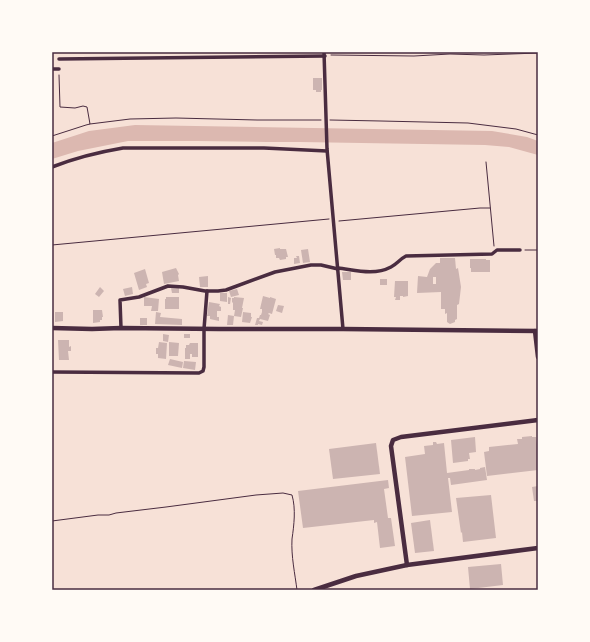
<svg xmlns="http://www.w3.org/2000/svg" width="590" height="642" font-family="Overpass,sans-serif">
  <rect width="100%" height="100%" fill="#f7e1d7"/>
  <!-- water -->
  <path fill="#dcb8b0" d="M135,125L492,131L527,137L538,141V155L509,147L485,145L300,142H267L197,141H128L78,151L52,159V143L89,131Z"/>
  <!-- building -->
  <g fill="#ccb4b1" fill-rule="evenodd">
    <path d="M313,78H322V90H321V92H316V90H313Z"/>
    <path d="M280,248V249H286L288,257H286V259L280,260L279,258H276V255H275L274,249Z"/>
    <path d="M308,249L310,262L303,263L301,250Z"/>
    <path d="M296,256H299L300,263L294,264V258H297Z"/>
    <path d="M440,258H455L456,269L458,268L461,287L459,304L457,305V319L455,320V322L450,324L447,322V313L445,314V309H441V292L417,293L418,276L427,277L430,269L436,263H440ZM433,277H436V284H433Z"/>
    <path d="M470,259H486V260H490V272H471V268H470Z"/>
    <path d="M176,268L179,274L178,275L179,281L164,284L162,272Z"/>
    <path d="M145,269L149,283L146,284L147,287L139,290L134,273Z"/>
    <path d="M342,272H351V280H343Z"/>
    <path d="M208,276V287H200L199,277Z"/>
    <rect x="380" y="279" width="7" height="6"/>
    <path d="M395,281H408V296L403,297V296H400V300H395L396,297H394Z"/>
    <path d="M100,287L104,291L99,297L95,294Z"/>
    <path d="M132,287L133,294L125,296L123,289Z"/>
    <path d="M171,288H179V293H172Z"/>
    <path d="M237,289L239,295L231,297L229,291Z"/>
    <path d="M220,293H227V302L220,301Z"/>
    <path d="M263,296L270,298V297L276,299L272,314L269,313L268,314L270,315L268,321L260,319L259,321L263,322L262,325L258,324V325H255L257,318H259L260,315H261L262,312V309H260Z"/>
    <path d="M144,297L159,299L158,311H151L152,306H144Z"/>
    <path d="M166,297H179V309H165V299H166Z"/>
    <path d="M228,297L231,298L230,304H228Z"/>
    <path d="M234,297L244,298L242,308H243L241,317L234,316L235,310H233V303L232,302V298H234Z"/>
    <path d="M209,302L220,304L219,306L221,307V311H217V317H219V321L210,319V316H207Z"/>
    <path d="M278,305L284,306L282,313L276,311Z"/>
    <path d="M93,310H102L103,317H102V320H100V322L93,323Z"/>
    <path d="M55,312H63V321L55,322Z"/>
    <path d="M156,312L161,313L160,317L182,319V325L155,324Z"/>
    <path d="M243,312L251,313V317H252L250,323L242,322Z"/>
    <path d="M228,315L234,316L233,325H227Z"/>
    <rect x="140" y="318" width="7" height="7"/>
    <path d="M163,334L169,335L168,342L163,341Z"/>
    <rect x="184" y="334" width="6" height="4"/>
    <path d="M58,340H69V347L71,346V351H68L69,360H59Z"/>
    <path d="M159,342L167,343L166,359L158,358V354H156V348H158Z"/>
    <path d="M169,342L179,343L178,356H169Z"/>
    <path d="M190,343H198V357H192V354H190V359H185V348H186V345H189Z"/>
    <path d="M170,359L183,362L182,368L168,365Z"/>
    <path d="M184,361L196,362L195,370L183,368Z"/>
    <path d="M532,436V437H536L538,451V470L487,476L484,452L489,451V447L518,444L517,439H522V437Z"/>
    <path d="M475,437L476,452L469,453L470,459H468V461L453,463L451,440Z"/>
    <path d="M433,442H436L437,444L444,443L447,473L469,470V469H475V470L480,469V468L485,467L487,480L451,485L450,478H448L452,512L412,516L405,457L425,454L424,446L433,445Z"/>
    <path d="M376,443L380,474L333,479L329,449Z"/>
    <path d="M388,480L389,488L384,489L388,518H391L395,546L380,548L377,522L374,523V520L303,528L298,491Z"/>
    <path d="M538,486V501H534L532,487Z"/>
    <path d="M491,495L496,538L463,542L462,532L461,533L456,498Z"/>
    <path d="M430,520L434,551L415,553L411,523Z"/>
    <path d="M501,564L503,585L470,589L468,567Z"/>
  </g>
  <g fill="none" stroke-linecap="round" stroke-linejoin="round">
    <!-- path -->
    <g stroke="#4a2c40" stroke-width="1">
      <path d="M331,55L414,56L450,54L484,55L538,53"/>
      <path d="M330,120L381,121L468,123L516,129L538,135"/>
      <path d="M90,124L130,119L176,118L257,120H321"/>
      <path d="M52,136L86,125L90,124L87,107L83,106L75,108L60,107L59,75"/>
      <path d="M486,162L494,246"/>
      <path d="M339,221L480,208H490"/>
      <path d="M52,245L329,219"/>
      <path d="M525,250H538"/>
      <path d="M52,521L98,515H109L116,513L166,507L256,495L283,493L292,495C296,509 294,525 292,539C291,556 295,574 297,590"/>
    </g>
    <!-- minor -->
    <g stroke="#4a2c40" stroke-width="3.5">
      <path d="M324,52L327,149L343,329"/>
      <path d="M59,59L325,56"/>
      <path d="M52,69H59"/>
      <path d="M52,167C75,158 99,152 123,148H264L327,151"/>
      <path d="M338,268C355,270 374,276 391,267C397,264 400,259 406,256L492,254L497,250H520"/>
      <path d="M121,328L120,300L139,297L168,286L183,287L205,291H218L226,290L275,272L311,265H321L338,269"/>
      <path d="M52,372L199,373L203,371L204,367V329L207,291"/>
    </g>
    <!-- tertiary -->
    <g stroke="#4a2c40" stroke-width="4.5">
      <path d="M52,328L92,329L121,328L219,329H343L538,331"/>
      <path d="M535,331L538,357"/>
      <path d="M407,565L391,446L393,440L401,437L538,420"/>
      <path d="M314,590L356,576L407,565L538,548"/>
    </g>
  </g>
  <!-- border -->
  <rect width="590" height="642" fill="none" stroke="#fffaf5" stroke-width="106"/>
  <rect x="53" y="53" width="484" height="536" fill="none" stroke="#4a2c40" stroke-width="1.5"/>
</svg>
